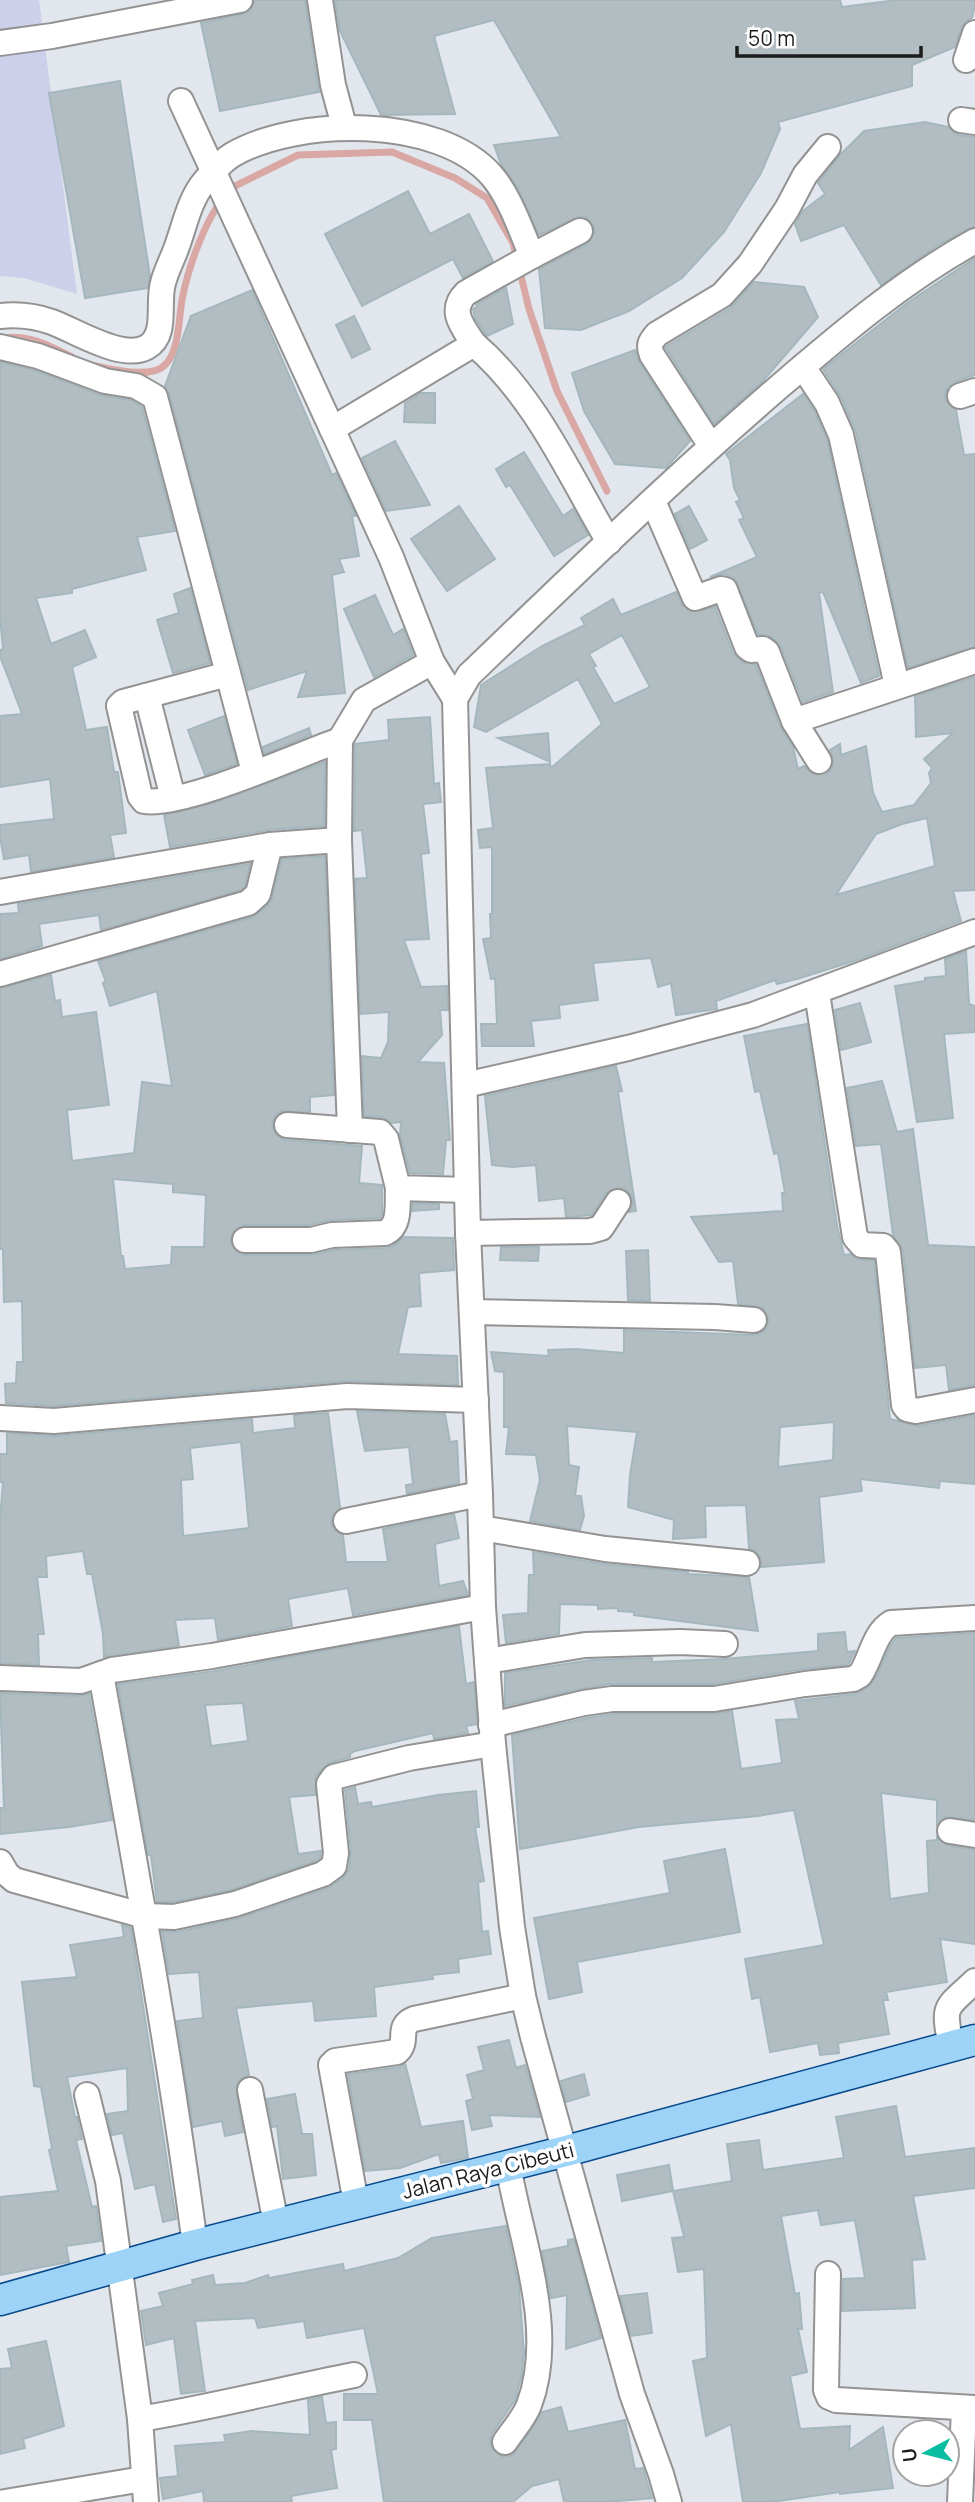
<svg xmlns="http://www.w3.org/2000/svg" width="975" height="2502" font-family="Manrope,sans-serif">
  <rect width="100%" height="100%" fill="#e2e7ed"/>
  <!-- farmland -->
  <path fill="#cdd0eb" d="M0,0H39L77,294L24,278L0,276Z"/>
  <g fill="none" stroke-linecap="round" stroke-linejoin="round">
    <!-- stream -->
    <g stroke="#d9a7a4" stroke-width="7">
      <path d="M229,192L231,188L298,155L392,152L455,178L487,198L513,243L529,309L557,391L607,491"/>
      <path d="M1,338C28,334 49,345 72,357"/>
      <path d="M96,366C112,370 150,378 164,366C181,351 178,315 183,295C189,266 204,224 221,201"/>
    </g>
  </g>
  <!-- building -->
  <g fill="#b2bdc1" stroke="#a5b7be" stroke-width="2" fill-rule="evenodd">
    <path d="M255,0H305L319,92L220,111L201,23L243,14L250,11Z"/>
    <path d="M335,0H840L842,7L897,0H975V6L972,18L966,21L961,28L955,47L912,65V86L778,122L780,129L761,173L724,232L682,278L629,311L581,330L545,328L539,269L587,244L595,232L593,225L587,218L580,216L539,235L517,187L501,164L494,145L561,137L494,20L434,36L455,114L381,115L340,31Z"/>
    <path d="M120,81L150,276L147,288L85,298L49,93Z"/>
    <path d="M925,122L948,127L959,135L975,137V226L940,244L881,285L844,225L801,241L795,224L803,211L825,194L818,183L841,154L864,131Z"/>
    <path d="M408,191L430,234L469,214L493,261L463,278L453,259L362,306L325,234Z"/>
    <path d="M975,258V375L955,382L948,387L945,394L946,401L956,410L964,455L975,454V647L908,668L856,432L841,397L823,369L907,303Z"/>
    <path d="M754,282L804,287L818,317L763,381L714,424L665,347L730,308Z"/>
    <path d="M506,288L513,324L487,336L475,318L473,309L477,307L476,304Z"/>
    <path d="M252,290L332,475L336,473L356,516H352L359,556L339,559L344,572L332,575L345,693L298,697L307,671L248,690L169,393L165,386L191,316Z"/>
    <path d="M354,316L370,349L352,358L336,325Z"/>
    <path d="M635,350L640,363L690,441L666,468L615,464L584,411L572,373Z"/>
    <path d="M0,362L34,370L100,395L131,400L142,407L175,531L137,537L146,570L72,589V593L36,598L51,644L85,630L96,657L72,667L86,730L107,727L114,772H118L126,833L110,835L114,857L31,872L29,855L4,859L0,837V825L54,819L50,779L0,787V716L22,714L0,656V650L3,649L0,617Z"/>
    <path d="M421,393H435V423L404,422L405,403Z"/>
    <path d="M803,394L814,410L827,440L879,676L861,683L823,592L819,593L833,692L803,702L781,647L772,637L758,634L735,579L724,574L710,577L757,557L739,520L744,518L736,502L740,500L734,488L730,460L726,454Z"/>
    <path d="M395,441L430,505L386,511L362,458Z"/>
    <path d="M524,452L563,516L573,509L588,535L554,556L510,485L506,487L496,469Z"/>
    <path d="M459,506L495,559L447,591L411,539Z"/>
    <path d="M689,506L707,540L690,549L675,514Z"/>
    <path d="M190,588L210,663L173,673L157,620L179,613L174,594Z"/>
    <path d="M676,592L682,604L692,612L715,607L733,653L742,662L756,665L780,726L793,747L798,769L804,766L813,774H826L832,769L834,761L830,750L840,744L841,755L866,746L873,793L882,812L914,805L931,783L929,773L932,768L924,759L953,733L916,737L915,696L975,677V890L953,891L961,921L857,960L800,978L777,984L775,980L716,1001L717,1009L676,1015L671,983L658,987L651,958L593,963L598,1000L559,1005L560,1018L531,1021L534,1046H482L481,1024H497L495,978L491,979L483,939L491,938L490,914H492V847L480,848L478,830L493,828L486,768L550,764L551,768L602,724L578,679L486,732L474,727L481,685L542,646L585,625L581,618L613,599L621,615ZM622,635L650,687L614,704L593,667L596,666L589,654ZM927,818L935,866L836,895L876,834L902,824Z"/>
    <path d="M375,595L393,635L403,629L413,655L374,677L344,609Z"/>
    <path d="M224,716L237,764L205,775L188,730Z"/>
    <path d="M430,717L434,784L439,783L441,802L423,804L429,853L421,854L429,939L404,940L421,987L447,986L448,1010H440L442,1035L418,1062L444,1063L450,1140H446L443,1174L410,1173L400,1135L401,1122L392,1123L382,1117L364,1116L362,1056L381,1058L388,1042L389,1012L360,1014L355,879L367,878L362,830L354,831L355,744L389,740L388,720Z"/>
    <path d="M309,728L311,735L264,754L263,747Z"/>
    <path d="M548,733L550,762L498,738Z"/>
    <path d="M325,762L324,826L268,830L170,847L164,815L217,802Z"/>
    <path d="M325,856L334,1095L310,1097V1112L281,1111L275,1116L272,1125L274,1132L285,1140L362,1146L359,1183L382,1185V1215L380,1218L331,1220L309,1225H244L233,1232L230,1241L237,1252L244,1255H311L334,1250L386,1248L393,1246L404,1237L453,1238L454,1270L419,1273L421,1306L408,1307L398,1354L457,1356L458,1385L346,1381L54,1406L6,1403L5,1384L16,1383L17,1362H23L22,1301L4,1302L3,1249H0V988L51,975L55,1001L60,1000L62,1017L96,1012L109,1105L67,1110L72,1161L134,1153L142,1082L172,1086L157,991L110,1006L103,983L106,982L98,961L253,917L268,905L272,898L282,859ZM113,1179L173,1184V1192L206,1195L204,1247H172L171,1265L125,1269L123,1256H121Z"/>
    <path d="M250,864L245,886L241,890L101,930L99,915L39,924L42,946L0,959V914L19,913L18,904Z"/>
    <path d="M966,951L969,1004L975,1006V1032L944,1034L953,1118L917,1122L895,986L925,981V978L946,976L945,959Z"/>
    <path d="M860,1003L871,1042L841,1050L835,1010Z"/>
    <path d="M807,1024L837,1226L844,1255L851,1254L856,1259L874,1260L890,1419L918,1426L975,1415V1484L940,1481L939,1488L860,1479L862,1491L819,1497L824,1562L761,1567L760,1556L749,1548L746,1505L705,1506L706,1537L673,1539L674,1520L628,1507L630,1475L637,1432L567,1426L569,1465L579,1467L575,1496H581L584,1516L580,1530L530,1521L540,1480L536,1455L506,1454L509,1427H504V1372L495,1371L491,1352L549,1356L548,1350L576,1349L624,1353V1330L753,1335L760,1334L766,1329L769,1320L763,1308L738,1304L733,1261L719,1262L691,1217L783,1211L782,1193H785L778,1153L774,1154L760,1091L755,1092L744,1036ZM834,1422L833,1460L778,1467L780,1427Z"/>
    <path d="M616,1066L622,1091L618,1092L636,1211L629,1212L633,1203L631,1195L626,1189L618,1187L606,1193L592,1215L566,1217L564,1198L539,1201L536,1165L512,1167L492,1165L485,1096Z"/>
    <path d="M882,1081L897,1132L913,1129L928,1245L975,1247V1385L949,1390L946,1365L915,1368L903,1250L893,1235L881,1144L856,1146L847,1088Z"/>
    <path d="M413,1203L439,1204V1209L412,1211Z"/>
    <path d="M501,1247H539L538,1261L500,1260Z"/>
    <path d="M648,1250L650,1301L628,1300L626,1251Z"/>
    <path d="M357,1411L445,1414L450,1442L457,1441L459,1483L407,1494L406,1485L413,1484L409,1447L365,1451Z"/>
    <path d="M328,1413L340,1508L332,1516L331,1523L335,1531L343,1535L346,1562H388L383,1529L454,1514L459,1538L435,1544L439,1586L463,1581L468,1595L353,1615L348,1588L288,1599L292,1626L218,1640L215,1618L175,1620L179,1646L104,1657L103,1634L92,1574H87L83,1551L46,1556L47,1577H37L44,1634H38L39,1665L0,1663V1520L3,1482H0V1454H7V1433L55,1436L252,1419L253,1433L295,1428L294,1415ZM241,1442L249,1528L183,1536L181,1480L193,1479L190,1448Z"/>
    <path d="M533,1552L603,1564L688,1572V1574L749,1577L758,1631L634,1615V1612L618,1611V1608L598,1609V1605L560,1604L559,1634L506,1643L503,1615L528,1613L529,1575H534Z"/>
    <path d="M459,1626L466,1684L474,1682L477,1724L466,1726L468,1733L434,1739L433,1733L355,1751L350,1754V1757L330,1763L323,1768L316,1776L315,1795L289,1797L298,1854L321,1851L320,1858L316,1861L231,1890L173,1902H157L151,1855H148L118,1684L215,1671ZM243,1703L248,1741L211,1746L205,1705Z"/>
    <path d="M845,1632L847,1652L855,1651L848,1665L803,1669L713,1684H610L581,1689L505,1706V1673L592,1660L652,1658V1662L724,1659L818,1651V1634Z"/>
    <path d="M974,1633L975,1820L945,1817L937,1825V1800L881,1793L890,1899L929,1893L927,1841L937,1840V1837L947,1845L975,1850V1944L940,1939L947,1982L886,1992L888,2000H883L889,2034L838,2043L839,2053L820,2055L818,2043L770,2052L760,1997L752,1999L745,1959L824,1945L794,1810L758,1816L639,1827L520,1849L512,1735L587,1718L613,1714H714L732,1711L741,1769L782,1763L776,1720L799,1719L795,1701L855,1694L867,1688L877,1676L890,1646L896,1638Z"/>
    <path d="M0,1693L80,1696L89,1694L112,1820L69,1827L0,1834V1808H4Z"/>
    <path d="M355,1787L358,1804L371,1802L372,1807L438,1795L476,1791L479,1827H475L484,1881L478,1882L482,1932L488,1931L491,1954L458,1959L459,1972L432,1975L433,1979L374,1987L376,2016L315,2021L313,2001L236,2008L249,2075L241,2078L236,2086L243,2132L225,2136L222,2121L193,2127L177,2021L203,2018L199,1972L169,1974L162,1931L177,1932L240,1918L328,1888L343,1878L349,1869L351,1852L345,1790Z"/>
    <path d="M725,1849L740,1932L577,1962L582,1992L549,1999L534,1918L670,1893L664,1861Z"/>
    <path d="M122,1925L131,1928L176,2219L163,2222L155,2184L135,2189L123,2133L112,2135L107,2114L128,2111L127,2068L67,2077L75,2117H77L82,2139L76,2140L92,2207L96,2206L101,2241L66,2246L69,2262L0,2275V2197L58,2191L49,2150L52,2149L41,2087L34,2086L22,1982L77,1977L70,1945L124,1937Z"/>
    <path d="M509,2040L516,2068L525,2065L540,2117L489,2115L492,2126L472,2130L466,2101L473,2099L467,2075L484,2070L478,2047Z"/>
    <path d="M405,2063L421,2127L463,2121L468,2158L441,2163L439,2154L400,2168L365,2171L348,2074L399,2067Z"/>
    <path d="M584,2074L589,2095L566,2102L561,2081Z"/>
    <path d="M295,2094L302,2134H312L316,2175L283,2179L277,2126L272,2127L267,2099Z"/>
    <path d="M896,2106L905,2157L975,2148V2188L913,2196L925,2259L912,2260L915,2308L842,2311L843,2279L865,2278L855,2220L821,2225L818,2210L781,2216L795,2294L799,2293L802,2329H798L807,2372L790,2376L800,2429L850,2426L849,2450L883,2427L893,2488L840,2494V2492L772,2502H743L731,2424L706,2436L693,2361L707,2358L704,2269L678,2272L672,2238L684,2237L673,2191L732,2181L727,2144L759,2140L763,2170L844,2158L836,2117Z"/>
    <path d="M669,2165L673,2191L622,2201L617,2175Z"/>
    <path d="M506,2226L519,2288L524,2353L522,2374L515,2400L492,2434L490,2441L492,2449L503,2457L512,2455L530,2432L542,2412L561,2407L568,2432L625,2420L635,2469L643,2468L652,2498L608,2502H564L559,2479L532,2486L513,2502H384L372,2420H344V2394H378L364,2328L307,2338L304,2321L258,2328L255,2318L195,2321L205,2391L181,2394L174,2338L146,2345L141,2311L163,2306L159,2293L193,2284L192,2280L213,2275L215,2285L245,2283L268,2275L269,2278L343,2264L344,2271L398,2258L432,2238Z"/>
    <path d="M574,2239L601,2338L566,2349L567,2295L551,2298L542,2251L568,2246V2240Z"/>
    <path d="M647,2293L652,2333L631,2336L620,2296Z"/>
    <path d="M46,2341L64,2426L23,2439L25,2448L0,2454V2369L12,2368L8,2349Z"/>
    <path d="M322,2397L326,2423L336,2422V2449L331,2450L337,2488L291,2496L292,2502H204L203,2491L163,2499L160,2478L178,2476L175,2446L226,2442L224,2435L252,2431L310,2435L308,2400Z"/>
  </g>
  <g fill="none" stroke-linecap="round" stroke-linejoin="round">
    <!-- minor casing -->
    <g stroke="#939393" stroke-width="28">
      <g id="minor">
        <path d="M320,0L333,85L344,126"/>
        <path d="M0,43L52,36L240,0"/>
        <path d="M966,60L975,33"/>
        <path d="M181,101L391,557L432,662L455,699"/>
        <path d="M961,120L975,122"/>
        <path d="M532,256L580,231"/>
        <path d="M0,316C18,314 35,316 52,322C76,331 123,361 147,347C168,335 157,303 163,283C166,271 172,260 176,249C185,225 189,200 205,181C213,172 222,161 232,155C297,117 439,115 492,176C510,197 521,231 532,256L466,293C448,311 463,327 474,344"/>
        <path d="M0,347L38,356L105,381L136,386L155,397L254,772"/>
        <path d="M803,367L827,403L841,435L897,686"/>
        <path d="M960,396L975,391"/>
        <path d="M332,429L474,344C535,396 569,474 609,542"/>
        <path d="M711,446L652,355C648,345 650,342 657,334L722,295L750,264L787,209L805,175L828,147"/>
        <path d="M653,501L695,598L721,589L725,590L747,647L751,650L763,649L767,652L794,721L819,761"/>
        <path d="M228,674L123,702L119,706L140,796L144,801C184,807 297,755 340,740"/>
        <path d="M147,696L173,798"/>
        <path d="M794,721L975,661"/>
        <path d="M0,892L270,845L339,840"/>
        <path d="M0,974L248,903L258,894L270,845"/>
        <path d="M817,993L855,1237L862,1245L883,1246L888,1252L904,1405L907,1409L916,1411L975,1400"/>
        <path d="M465,1085L628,1048L753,1015L975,932"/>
        <path d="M287,1125L380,1132L386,1139L398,1188L467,1190"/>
        <path d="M350,1130L339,840L340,740L364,700L432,662"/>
        <path d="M468,1233L590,1231L601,1228L618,1202"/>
        <path d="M245,1240H311L332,1235L385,1233C401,1226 397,1204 398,1188"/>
        <path d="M472,1312L715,1317L754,1320"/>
        <path d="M0,1418L54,1421L347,1396L476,1400"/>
        <path d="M346,1521L480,1494"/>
        <path d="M481,1528L605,1549L747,1563"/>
        <path d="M487,1661L585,1645L680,1642L725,1644"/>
        <path d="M101,1674C135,1864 170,2054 195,2245"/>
        <path d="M0,1678L81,1681L112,1670L212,1656L483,1607"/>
        <path d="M491,1725L584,1703L612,1699H714L805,1684L853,1679L860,1675C871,1659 874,1633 891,1623L975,1618"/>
        <path d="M950,1831L975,1835"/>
        <path d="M0,1862L7,1874L14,1880L145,1916L174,1917L235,1904L323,1874L334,1866L336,1853L329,1784L334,1777L409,1758L493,1744"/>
        <path d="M951,2047C943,2004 944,2010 975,1981"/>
        <path d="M250,2090L276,2224"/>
        <path d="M87,2095L108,2181L140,2419L146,2502"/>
        <path d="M356,2203L331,2065L335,2061L397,2052C410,2040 395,2027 414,2019L523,1996"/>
        <path d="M828,2274L826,2390L829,2397L836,2400L975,2408"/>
        <path d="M140,2419C212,2407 283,2389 354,2375"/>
        <path d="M505,2442C513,2430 524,2418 529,2405C557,2331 521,2241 508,2165"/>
        <path d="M5,2502L143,2479"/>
        <path d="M669,2502L661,2474L632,2394L533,2037L523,1996L512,1927L493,1744L483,1607L480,1494L468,1233L455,699L469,675C571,577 673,478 780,386C842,333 903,281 975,241"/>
        <path d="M960,2502L964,2408"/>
      </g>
    </g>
    <!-- major casing -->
    <g stroke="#074a8d" stroke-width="33">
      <path id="major" d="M0,2300L195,2245L566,2151L975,2040"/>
    </g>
    <!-- minor -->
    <use href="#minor" stroke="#fff" stroke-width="24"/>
    <!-- major -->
    <use href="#major" stroke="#9dd3f7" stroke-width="30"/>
  </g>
  <g text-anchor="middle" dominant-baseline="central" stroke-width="7" stroke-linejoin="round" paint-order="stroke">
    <!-- street labels -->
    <g font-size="21" fill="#1c1c1c" stroke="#fff">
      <text transform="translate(488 2170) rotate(-14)">Jalan Raya Cibeuti</text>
    </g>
  </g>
  <!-- north arrow -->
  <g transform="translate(926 2453) rotate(263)"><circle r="33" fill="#ffffff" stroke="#a4a4a4" stroke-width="2"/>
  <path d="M0-5L12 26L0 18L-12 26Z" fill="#09bea0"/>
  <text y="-10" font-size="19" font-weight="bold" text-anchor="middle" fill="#1c1c1c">U</text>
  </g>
  <!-- scale -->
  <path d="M737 46v10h184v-10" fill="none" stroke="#1c1c1c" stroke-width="3.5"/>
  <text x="748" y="46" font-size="21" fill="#1c1c1c" stroke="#ffffff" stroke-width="5" paint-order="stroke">50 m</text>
</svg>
